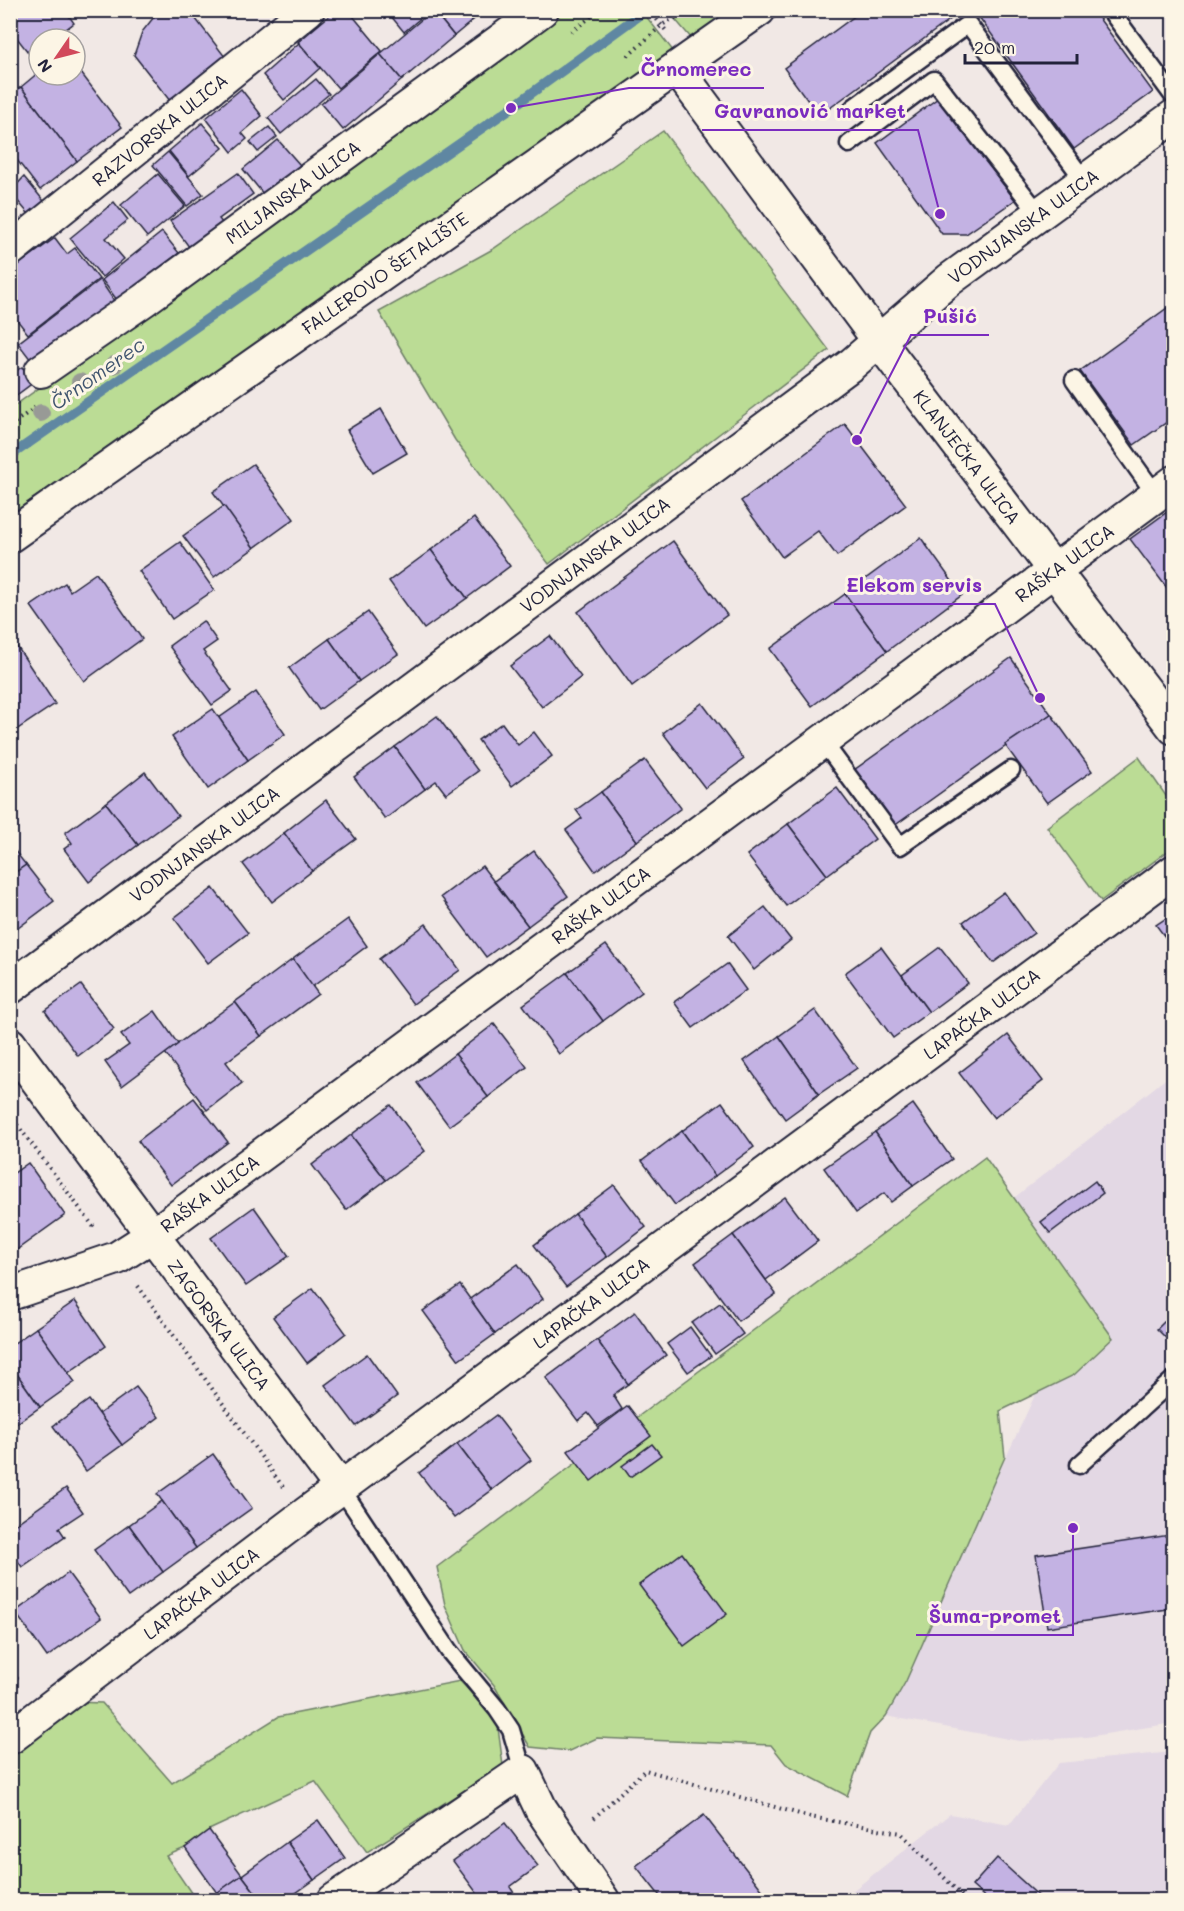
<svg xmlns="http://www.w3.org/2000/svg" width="1184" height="1911" font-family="Mali,sans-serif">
  <rect width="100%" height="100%" fill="#f1e8e5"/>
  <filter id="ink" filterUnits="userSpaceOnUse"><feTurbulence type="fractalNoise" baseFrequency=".0167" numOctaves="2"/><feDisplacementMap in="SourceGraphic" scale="12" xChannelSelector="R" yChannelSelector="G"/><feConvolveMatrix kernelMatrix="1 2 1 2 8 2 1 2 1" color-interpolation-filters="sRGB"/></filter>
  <g filter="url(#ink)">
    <!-- built -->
    <g fill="#e3d8e4">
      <path d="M1173,1073V1723L1087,1737L1019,1741L886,1716L1060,1341L987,1219Z"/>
      <path d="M1173,1752V1900H841L950,1814L1009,1825L1059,1763Z"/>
    </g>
    <!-- green -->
    <g fill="#bbdc95" stroke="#6e7f68" stroke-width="1.5">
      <path d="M565,11H642L674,52L11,514L10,409Z"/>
      <path d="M668,11H730L692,39Z"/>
      <path d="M663,131L829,350L549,564L455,440L379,312L493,249Z"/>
      <path d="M1139,757L1173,806V847L1101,901L1047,827Z"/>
      <path d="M985,1157L1113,1338L1074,1375L1000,1411L1005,1457L906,1681L886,1716L870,1733L847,1796L786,1764L771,1745L597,1738L569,1751L530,1747L494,1685L465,1650L445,1605L437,1567Z"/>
      <path d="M460,1681L497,1720L503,1766L367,1852L315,1781L209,1830L185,1848L166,1856L196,1900H11L10,1746L72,1702L102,1703L172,1783L278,1717Z"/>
    </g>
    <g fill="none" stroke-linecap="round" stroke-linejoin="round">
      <!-- stream -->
      <path stroke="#5e87a2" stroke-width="10" d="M10,456L511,108L646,10"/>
    </g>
    <!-- building -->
    <g fill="#c3b2e3" stroke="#22223b" stroke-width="1.5">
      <path d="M10,10H65L74,23L53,39H39V49L31,56L10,29Z"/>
      <path d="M149,10H189L229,62L174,106L134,55L142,32L154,17Z"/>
      <path d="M336,10H348L382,51L338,88L298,42Z"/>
      <path d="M386,10H430L404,32Z"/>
      <path d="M433,10H485L454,36Z"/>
      <path d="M433,10L454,36L402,80L380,54Z"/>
      <path d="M863,10H963L819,116L784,68Z"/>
      <path d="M974,10H1093L1153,92L1074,149Z"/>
      <path d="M299,43L320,68L284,100L263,75Z"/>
      <path d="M380,54L402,80L343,130L321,104Z"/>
      <path d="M75,65L122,127L77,161L21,87L39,72V75H75Z"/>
      <path d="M316,79L329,94L281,134L268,118Z"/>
      <path d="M21,87L77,161L40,190L10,151V94Z"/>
      <path d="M241,89L262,116L242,133L247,139L232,152L206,118Z"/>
      <path d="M938,98L1015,200L966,234H942L877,143Z"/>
      <path d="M202,123L223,148L189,176L169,151Z"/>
      <path d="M269,127L277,137L258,152L250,142Z"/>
      <path d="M278,140L300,165L264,195L243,169Z"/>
      <path d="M168,152L203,194L187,206L153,165Z"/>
      <path d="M238,173L253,194L219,219L229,231L195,255L170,221Z"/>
      <path d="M158,174L185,206L147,237L121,205Z"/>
      <path d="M24,177L48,206L33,219L10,192Z"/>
      <path d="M114,202L128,220L106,238L124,259L102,277L70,238Z"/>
      <path d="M162,232L179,253L117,300L102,280Z"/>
      <path d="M55,238L67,254L75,248L99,279L28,334L10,311V271Z"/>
      <path d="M100,280L115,302L34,364L18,343Z"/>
      <path d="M1174,303V417L1134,445L1080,371Z"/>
      <path d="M22,367L34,382L10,400V375Z"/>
      <path d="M381,409L407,453L373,473L347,430Z"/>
      <path d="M845,424L906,505L837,556L818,531L782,557L741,501Z"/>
      <path d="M253,464L294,519L254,548L213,492Z"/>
      <path d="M224,506L254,548L214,577L183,536Z"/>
      <path d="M1174,507V590L1170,592L1130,539Z"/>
      <path d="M474,518L510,566L467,598L431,550Z"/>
      <path d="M921,538L962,595L887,651L845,594Z"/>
      <path d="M673,541L727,615L632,686L578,612Z"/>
      <path d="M180,542L214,590L172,619L139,571Z"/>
      <path d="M431,550L467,598L424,629L389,581Z"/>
      <path d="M96,573L142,639L84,681L31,606L65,583L70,591Z"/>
      <path d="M845,594L887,651L812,706L770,649Z"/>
      <path d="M368,612L398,654L359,681L329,639Z"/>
      <path d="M203,621L217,641L203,651L232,691L212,705L169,646Z"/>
      <path d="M10,636L55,704L10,734Z"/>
      <path d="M550,636L581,677L542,707L510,666Z"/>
      <path d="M329,639L359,681L319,710L289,668Z"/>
      <path d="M1011,658L1051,714L894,826L854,770Z"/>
      <path d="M256,692L285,734L248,760L219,718Z"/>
      <path d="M702,703L744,759L705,788L663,733Z"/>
      <path d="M213,709L248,760L208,789L172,737Z"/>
      <path d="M1051,714L1092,771L1047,803L1005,745Z"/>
      <path d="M437,716L478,771L446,794L436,781L425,789L395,747Z"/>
      <path d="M502,723L518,745L534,732L552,756L512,786L478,740Z"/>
      <path d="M395,747L425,789L385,819L354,777Z"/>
      <path d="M645,760L681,808L637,841L601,792Z"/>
      <path d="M145,772L178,816L138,845L106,803Z"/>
      <path d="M837,788L875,839L827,875L788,824Z"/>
      <path d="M601,792L637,841L595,871L566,830L582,818L576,810Z"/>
      <path d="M326,800L356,839L312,871L284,833Z"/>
      <path d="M106,803L138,845L89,882L64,849L72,843L65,833Z"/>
      <path d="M788,824L827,875L786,906L747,855Z"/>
      <path d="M284,833L312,871L272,902L243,864Z"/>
      <path d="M10,845L26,865L10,876Z"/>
      <path d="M534,851L568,896L528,926L494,881Z"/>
      <path d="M26,865L54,901L10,934V876Z"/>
      <path d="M482,866L528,926L486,957L441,897Z"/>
      <path d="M213,888L248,933L208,963L174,918Z"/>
      <path d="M1004,892L1034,933L993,963L963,922Z"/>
      <path d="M765,907L791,940L754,970L728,936Z"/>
      <path d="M1174,913V949L1156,925Z"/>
      <path d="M348,919L367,946L312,987L293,959Z"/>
      <path d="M426,924L460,970L413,1004L379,959Z"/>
      <path d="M606,945L642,992L603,1021L567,973Z"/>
      <path d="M881,947L929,1012L893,1038L845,973Z"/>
      <path d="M940,947L968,983L929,1012L902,975Z"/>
      <path d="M293,959L318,994L261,1036L235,1002Z"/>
      <path d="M727,964L746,990L693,1028L674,1002Z"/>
      <path d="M567,973L603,1021L559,1054L523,1005Z"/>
      <path d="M81,985L114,1029L78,1056L45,1011Z"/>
      <path d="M235,1002L261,1036L226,1062L242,1083L207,1110L165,1053Z"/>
      <path d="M815,1010L857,1068L819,1094L779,1036Z"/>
      <path d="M155,1011L178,1044L122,1086L105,1062L129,1045L121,1035Z"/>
      <path d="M494,1024L527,1067L488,1097L455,1054Z"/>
      <path d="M1008,1035L1043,1081L994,1118L959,1073Z"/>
      <path d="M779,1036L819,1094L785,1119L744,1061Z"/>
      <path d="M455,1054L488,1097L449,1126L417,1083Z"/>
      <path d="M194,1098L228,1142L171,1185L138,1141Z"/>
      <path d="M722,1102L754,1147L715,1176L682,1131Z"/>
      <path d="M913,1104L952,1159L913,1186L875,1132Z"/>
      <path d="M391,1105L425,1151L386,1180L351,1135Z"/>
      <path d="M682,1131L715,1176L675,1205L642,1161Z"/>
      <path d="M875,1132L913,1186L891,1202L884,1193L856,1213L824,1168Z"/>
      <path d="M351,1135L386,1180L346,1210L312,1165Z"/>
      <path d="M28,1163L65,1215L15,1251L10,1244V1176Z"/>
      <path d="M1095,1181L1103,1193L1050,1233L1041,1222Z"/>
      <path d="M614,1185L646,1227L607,1257L575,1214Z"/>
      <path d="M785,1197L818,1241L766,1280L733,1235Z"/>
      <path d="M254,1207L289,1256L246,1286L211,1238Z"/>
      <path d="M575,1214L607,1257L566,1287L534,1245Z"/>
      <path d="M733,1235L776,1294L738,1321L695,1263Z"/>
      <path d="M518,1264L543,1299L495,1334L470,1299Z"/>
      <path d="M460,1285L495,1334L459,1360L423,1311Z"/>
      <path d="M313,1288L346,1333L307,1363L273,1317Z"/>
      <path d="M75,1301L106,1346L68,1373L36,1328Z"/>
      <path d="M720,1303L743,1334L715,1354L692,1323Z"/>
      <path d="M635,1312L666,1355L628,1384L597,1340Z"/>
      <path d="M1174,1312V1332L1167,1339L1157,1329Z"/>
      <path d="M690,1327L711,1356L688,1372L667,1344Z"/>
      <path d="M36,1328L75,1382L40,1407L10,1364V1346Z"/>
      <path d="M597,1340L628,1384L613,1395L622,1409L598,1426L588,1413L578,1421L546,1378Z"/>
      <path d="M367,1354L397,1396L356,1426L325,1385Z"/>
      <path d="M10,1364L40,1407L10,1428Z"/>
      <path d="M136,1387L159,1417L122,1445L99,1414Z"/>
      <path d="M89,1400L122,1445L86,1471L53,1426Z"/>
      <path d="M628,1406L651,1436L591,1481L568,1451Z"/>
      <path d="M496,1415L531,1460L492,1490L457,1444Z"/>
      <path d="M457,1444L492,1490L454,1518L419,1473Z"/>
      <path d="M652,1444L661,1455L630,1477L622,1466Z"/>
      <path d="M213,1454L252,1508L196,1548L157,1494Z"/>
      <path d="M66,1488L83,1512L59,1528L65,1537L22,1567L10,1550V1528Z"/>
      <path d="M162,1501L196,1548L163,1572L129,1525Z"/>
      <path d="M129,1525L163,1572L128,1597L94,1550Z"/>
      <path d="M1170,1535L1174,1551V1608L1047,1627L1036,1555Z"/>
      <path d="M682,1553L727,1614L684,1646L639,1585Z"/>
      <path d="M68,1573L101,1618L47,1657L15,1612Z"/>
      <path d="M10,1669L18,1678L10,1684Z"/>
      <path d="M704,1815L770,1900H663L636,1866Z"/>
      <path d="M318,1820L345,1858L314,1880L287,1842Z"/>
      <path d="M505,1823L538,1866L510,1887L518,1899L516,1900H493L491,1898L482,1900L453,1861Z"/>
      <path d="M209,1830L242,1875L217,1893L185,1848Z"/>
      <path d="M287,1842L314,1880L286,1900H261L242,1875Z"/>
      <path d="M997,1858L1043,1900H988L972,1886Z"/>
      <path d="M242,1875L261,1900H209L208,1899Z"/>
    </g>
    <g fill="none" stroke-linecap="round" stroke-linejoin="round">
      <!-- lane casing -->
      <g stroke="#22223b" stroke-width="21">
        <g id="lane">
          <path d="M1110,10L1174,97"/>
          <path d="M853,108L968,24L1084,180"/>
          <path d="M849,144L934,80L1039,214"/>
          <path d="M1074,380L1156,495"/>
          <path d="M824,743L900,846L1011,770"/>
          <path d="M1079,1465L1174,1379"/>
          <path d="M341,1488L449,1651L497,1709L511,1730L523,1771"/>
        </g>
      </g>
      <!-- street casing -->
      <g stroke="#22223b" stroke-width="36">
        <g id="street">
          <path id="s1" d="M678,70L879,341L1174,728"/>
          <path id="s2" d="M10,250L308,10"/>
          <path id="s3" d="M41,371L144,300L542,10"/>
          <path id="s4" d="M10,536L759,10"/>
          <path id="s5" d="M10,988L852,364L949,280L1174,116"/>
          <path id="s6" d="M10,1044L341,1488"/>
          <path id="s7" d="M10,1294L117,1258L153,1235L1174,482"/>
          <path id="s8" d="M10,1738L304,1515L1174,871"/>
          <path d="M334,1900L523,1771L541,1809L603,1900"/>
        </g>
      </g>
      <!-- path -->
      <g stroke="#22223b" stroke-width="4" stroke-dasharray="1.5 4.5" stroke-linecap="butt">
        <path d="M649,10L668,33"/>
        <path d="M571,32L600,10"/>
        <path d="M628,56L662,25L690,10"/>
        <path d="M10,426L37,406"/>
        <path d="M10,1115L96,1230"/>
        <path d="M138,1286L283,1487"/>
        <path d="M594,1818L645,1770L810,1817L901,1833L966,1900"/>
      </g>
      <!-- lane -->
      <use href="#lane" stroke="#fcf5e5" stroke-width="16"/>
      <!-- street -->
      <use href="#street" stroke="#fcf5e5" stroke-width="32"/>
    </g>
    <!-- trees -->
    <g fill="#989a96">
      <circle cx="114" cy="365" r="9"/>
      <circle cx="80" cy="382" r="9"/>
      <circle cx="41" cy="413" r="9"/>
    </g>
  </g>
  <g text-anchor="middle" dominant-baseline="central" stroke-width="6" stroke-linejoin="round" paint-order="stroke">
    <!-- street labels -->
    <g font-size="18" fill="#22223b" stroke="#fcf5e5">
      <text stroke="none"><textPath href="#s2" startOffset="192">RAZVORSKA ULICA</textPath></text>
      <text stroke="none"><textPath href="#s3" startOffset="309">MILJANSKA ULICA</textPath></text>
      <text stroke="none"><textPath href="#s5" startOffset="1268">VODNJANSKA ULICA</textPath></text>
      <text stroke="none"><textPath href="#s4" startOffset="458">FALLEROVO ŠETALIŠTE</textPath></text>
      <text stroke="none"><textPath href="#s1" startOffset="483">KLANJEČKA ULICA</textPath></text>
      <text stroke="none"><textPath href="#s5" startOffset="728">VODNJANSKA ULICA</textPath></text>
      <text stroke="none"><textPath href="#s7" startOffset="1288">RAŠKA ULICA</textPath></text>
      <text stroke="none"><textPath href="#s5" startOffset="242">VODNJANSKA ULICA</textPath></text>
      <text stroke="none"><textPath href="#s7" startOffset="712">RAŠKA ULICA</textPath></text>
      <text stroke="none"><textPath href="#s8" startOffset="1212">LAPAČKA ULICA</textPath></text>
      <text stroke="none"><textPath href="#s7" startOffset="226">RAŠKA ULICA</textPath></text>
      <text stroke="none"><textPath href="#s8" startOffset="726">LAPAČKA ULICA</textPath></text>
      <text stroke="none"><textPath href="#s6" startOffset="350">ZAGORSKA ULICA</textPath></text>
      <text stroke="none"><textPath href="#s8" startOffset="240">LAPAČKA ULICA</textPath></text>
    </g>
    <!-- water labels -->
    <g font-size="20" font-style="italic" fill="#40556f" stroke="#fcf5e5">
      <text transform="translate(97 373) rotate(-35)">Črnomerec</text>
    </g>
  </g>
  <!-- callouts -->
  <path fill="none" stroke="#7b2cbf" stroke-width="2" d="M511 108L629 88H764M940 214L918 130H702M857 440L911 335H989M1040 698L995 604H834M1073 1528L1073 1635H916"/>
  <g fill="#7b2cbf" stroke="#fcf5e5" stroke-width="2">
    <circle cx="511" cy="108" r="6"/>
    <circle cx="940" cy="214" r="6"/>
    <circle cx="857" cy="440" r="6"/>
    <circle cx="1040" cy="698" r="6"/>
    <circle cx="1073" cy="1528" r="6"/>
  </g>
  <g font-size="20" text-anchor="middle" font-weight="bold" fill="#7b2cbf" stroke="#fcf5e5" stroke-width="6" stroke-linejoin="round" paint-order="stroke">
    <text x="696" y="76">Črnomerec</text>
    <text x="810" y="118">Gavranović market</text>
    <text x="950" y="323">Pušić</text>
    <text x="914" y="592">Elekom servis</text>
    <text x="995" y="1623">Šuma-promet</text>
  </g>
  <!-- margin -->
  <rect width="1184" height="1911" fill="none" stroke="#fcf5e5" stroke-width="36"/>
  <rect x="18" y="18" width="1148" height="1875" fill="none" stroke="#22223b" stroke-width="2" filter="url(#ink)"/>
  <!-- north arrow -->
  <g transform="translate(57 57) rotate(235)"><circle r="28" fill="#fcf5e5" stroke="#a5a1a1" stroke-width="1.5"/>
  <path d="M0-4.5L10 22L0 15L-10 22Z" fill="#d1495b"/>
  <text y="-9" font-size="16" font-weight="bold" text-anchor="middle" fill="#22223b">N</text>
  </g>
  <!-- scale -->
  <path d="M965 54v9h112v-9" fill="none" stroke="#22223b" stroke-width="3"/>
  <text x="974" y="54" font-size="18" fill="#22223b" stroke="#fcf5e5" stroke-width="4.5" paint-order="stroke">20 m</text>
</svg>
